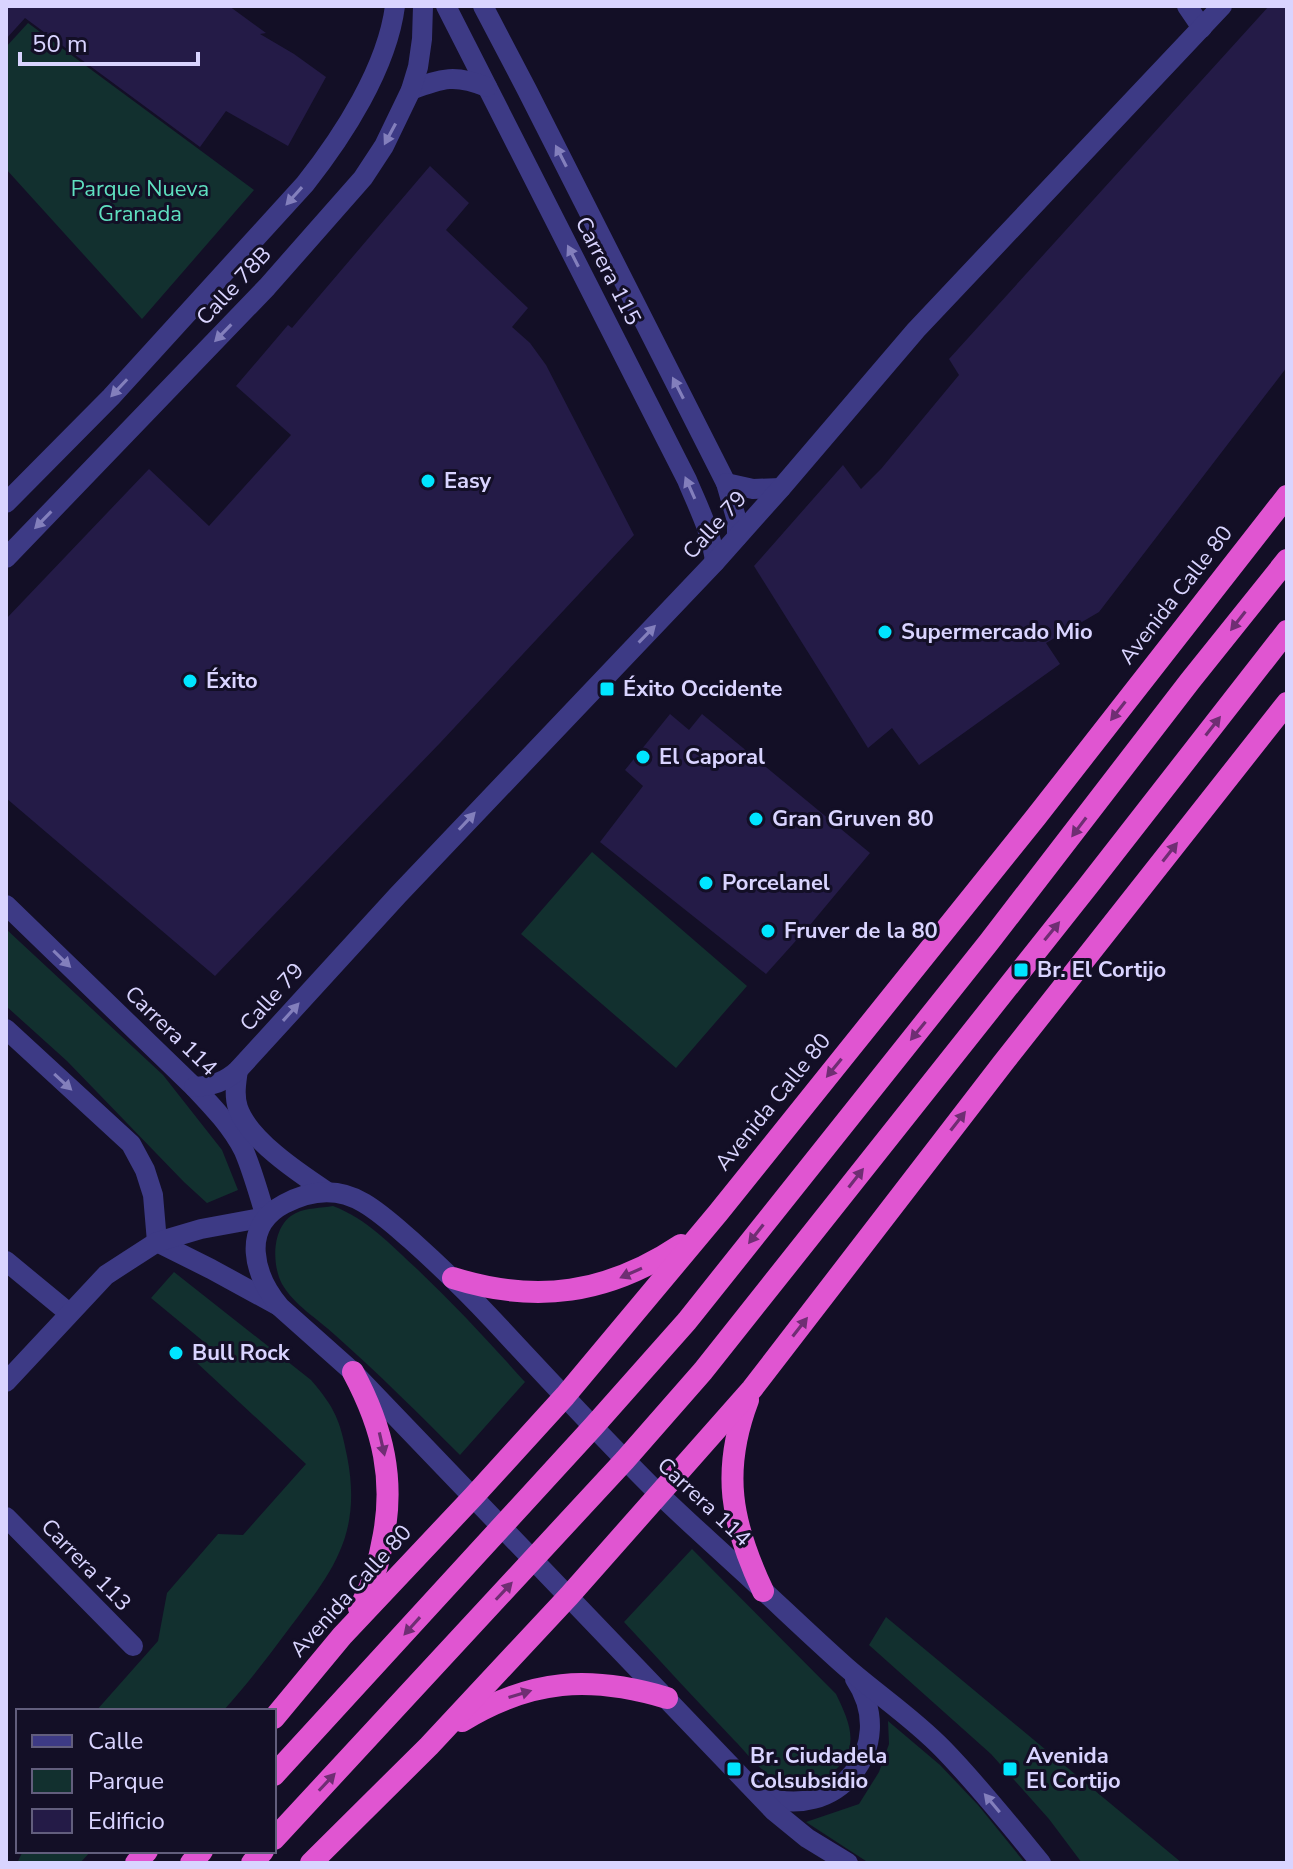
<svg xmlns="http://www.w3.org/2000/svg" width="1293" height="1869" font-family="'Nunito Sans',sans-serif">
  <rect width="100%" height="100%" fill="#130f26"/>
  <!-- green -->
  <g fill="#12302f">
    <path d="M28,23L254,190L142,319L6,169V47Z"/>
    <path d="M592,852L747,986L676,1068L521,934Z"/>
    <path d="M6,929L163,1075L222,1150L238,1190L207,1203L184,1182L67,1061L6,1006Z"/>
    <path d="M333,1206C367,1219 390,1244 417,1269C455,1305 490,1343 525,1382L460,1455C419,1414 378,1373 335,1335C318,1319 294,1305 282,1284C271,1263 272,1224 296,1213C306,1208 321,1208 333,1206Z"/>
    <path d="M174,1272L311,1380C335,1408 340,1420 347,1456C363,1537 331,1573 285,1634C265,1661 245,1687 223,1711H96L158,1641L167,1593L218,1534L243,1535L306,1464L196,1362L209,1346L151,1298Z"/>
    <path d="M692,1549L836,1694C847,1717 859,1741 842,1763C827,1782 795,1789 774,1778C759,1770 746,1752 734,1740C697,1701 661,1662 624,1622Z"/>
    <path d="M886,1617L1182,1863H1082L1049,1819L991,1754L869,1645Z"/>
    <path d="M888,1721L940,1765L978,1805L1025,1863H869L806,1822L859,1804L879,1772L889,1744Z"/>
    <path d="M23,1851H91L80,1863H17Z"/>
  </g>
  <!-- building -->
  <g fill="#241b47">
    <path d="M6,6H229L266,33L260,34L294,54L326,77L288,146L226,111L200,147L25,18L6,39Z"/>
    <path d="M1269,6H1287V367L1099,612L1046,643L1060,664L919,765L892,728L868,748L754,566L843,465L861,489L881,469L959,375L949,359Z"/>
    <path d="M430,166L469,203L446,230L528,308L512,327L530,343L546,365L634,535L440,743L215,976L6,798V619L149,469L209,526L291,435L236,386L288,325L292,328Z"/>
    <path d="M670,714L689,730L702,714L870,853L810,925L766,974L600,842L643,786L625,770Z"/>
  </g>
  <g fill="none" stroke-linecap="round" stroke-linejoin="round">
    <!-- minor -->
    <g stroke="#3d3a85" stroke-width="20">
      <path d="M1187,6L1202,28"/>
      <path d="M6,1029L131,1144L145,1170L153,1195L157,1242"/>
      <path d="M6,1261L69,1313"/>
      <path d="M6,1517L133,1646"/>
    </g>
    <!-- tertiary -->
    <g stroke="#3d3a85" stroke-width="20">
      <path d="M446,6L687,480C698,507 712,533 715,562"/>
      <path d="M483,6L527,90L726,483L737,521V537"/>
      <path d="M411,90C443,78 455,74 487,87"/>
      <path d="M726,483L753,489L781,488"/>
      <path d="M6,503L111,397L305,184C343,136 387,68 395,6"/>
      <path d="M6,558L267,287L363,178L384,146L411,90L418,67L422,39L423,6"/>
      <path d="M6,905L194,1087C213,1107 232,1127 244,1151C253,1172 259,1195 266,1217"/>
      <path d="M238,1070C236,1083 234,1096 238,1108C249,1140 299,1173 326,1191"/>
      <path d="M194,1087C212,1086 225,1082 238,1070L398,895L715,562L781,488L916,330L1222,6"/>
      <path d="M157,1242L211,1269L277,1305"/>
      <path d="M6,1382L106,1275L157,1242L201,1229L266,1217"/>
      <path d="M761,1795C836,1825 900,1746 855,1679"/>
      <path d="M848,1863L807,1838L774,1811L353,1372L280,1307C254,1276 240,1227 284,1204C310,1190 338,1187 364,1203C381,1213 396,1227 411,1240C440,1266 467,1292 493,1320C545,1376 597,1432 651,1486C680,1515 710,1541 740,1569C775,1601 810,1635 846,1667C878,1695 913,1718 943,1749C978,1785 1009,1824 1041,1863"/>
    </g>
    <!-- trunk -->
    <g stroke="#e055d1" stroke-width="22">
      <path d="M453,1278C536,1304 608,1294 681,1245"/>
      <path d="M353,1372C383,1428 396,1481 382,1544C378,1566 371,1589 359,1608"/>
      <path d="M748,1400C721,1471 731,1523 763,1591"/>
      <path d="M274,1718L342,1636L473,1497L565,1396L718,1213L1036,817L1287,496"/>
      <path d="M462,1721C531,1679 590,1675 667,1698"/>
      <path d="M274,1775L593,1427L687,1321L989,942L1190,681L1287,560"/>
      <path d="M274,1839L625,1460L703,1371L1088,886L1287,631"/>
      <path d="M136,1863L147,1851"/>
      <path d="M191,1863L202,1851"/>
      <path d="M252,1863L263,1851"/>
      <path d="M311,1863L429,1746L569,1596L752,1389L1003,1063L1287,703"/>
    </g>
  </g>
  <!-- one-way arrows -->
  <defs><path id="oneway-solid" d="M-6-.8H1V-3.2L6.5 0L1 3.2V.8H-6Z" transform="scale(2)"/></defs>
  <g fill="#837fbc">
    <use href="#oneway-solid" transform="translate(390 134) rotate(118)"/>
    <use href="#oneway-solid" transform="translate(561 156) rotate(-117)"/>
    <use href="#oneway-solid" transform="translate(294 196) rotate(132)"/>
    <use href="#oneway-solid" transform="translate(573 256) rotate(-117)"/>
    <use href="#oneway-solid" transform="translate(223 333) rotate(134)"/>
    <use href="#oneway-solid" transform="translate(119 388) rotate(133)"/>
    <use href="#oneway-solid" transform="translate(678 388) rotate(-117)"/>
    <use href="#oneway-solid" transform="translate(690 488) rotate(-114)"/>
    <use href="#oneway-solid" transform="translate(43 520) rotate(134)"/>
    <use href="#oneway-solid" transform="translate(647 634) rotate(-46)"/>
    <use href="#oneway-solid" transform="translate(467 821) rotate(-47)"/>
    <use href="#oneway-solid" transform="translate(62 959) rotate(44)"/>
    <use href="#oneway-solid" transform="translate(291 1012) rotate(-48)"/>
    <use href="#oneway-solid" transform="translate(63 1082) rotate(43)"/>
    <use href="#oneway-solid" transform="translate(992 1803) rotate(-130)"/>
  </g>
  <g fill="#6f2e73">
    <use href="#oneway-solid" transform="translate(1238 621) rotate(128)"/>
    <use href="#oneway-solid" transform="translate(1118 711) rotate(128)"/>
    <use href="#oneway-solid" transform="translate(1213 726) rotate(-52)"/>
    <use href="#oneway-solid" transform="translate(1079 827) rotate(127)"/>
    <use href="#oneway-solid" transform="translate(1170 852) rotate(-52)"/>
    <use href="#oneway-solid" transform="translate(1052 931) rotate(-51)"/>
    <use href="#oneway-solid" transform="translate(918 1031) rotate(129)"/>
    <use href="#oneway-solid" transform="translate(834 1068) rotate(129)"/>
    <use href="#oneway-solid" transform="translate(958 1121) rotate(-52)"/>
    <use href="#oneway-solid" transform="translate(856 1178) rotate(-52)"/>
    <use href="#oneway-solid" transform="translate(756 1234) rotate(128)"/>
    <use href="#oneway-solid" transform="translate(631 1273) rotate(156)"/>
    <use href="#oneway-solid" transform="translate(800 1327) rotate(-52)"/>
    <use href="#oneway-solid" transform="translate(382 1444) rotate(77)"/>
    <use href="#oneway-solid" transform="translate(504 1591) rotate(-47)"/>
    <use href="#oneway-solid" transform="translate(412 1626) rotate(132)"/>
    <use href="#oneway-solid" transform="translate(520 1694) rotate(-17)"/>
    <use href="#oneway-solid" transform="translate(327 1782) rotate(-47)"/>
  </g>
  <!-- markers -->
  <g fill="#00e5ff" stroke="#130f26" stroke-width="3">
    <circle cx="428" cy="481" r="8"/>
    <circle cx="885" cy="632" r="8"/>
    <circle cx="190" cy="681" r="8"/>
    <rect x="599" y="681" width="16" height="16" rx="4"/>
    <circle cx="643" cy="757" r="8"/>
    <circle cx="756" cy="819" r="8"/>
    <circle cx="706" cy="883" r="8"/>
    <circle cx="768" cy="931" r="8"/>
    <rect x="1013" y="962" width="16" height="16" rx="4"/>
    <circle cx="176" cy="1353" r="8"/>
    <rect x="726" y="1761" width="16" height="16" rx="4"/>
    <rect x="1002" y="1761" width="16" height="16" rx="4"/>
  </g>
  <g text-anchor="middle" dominant-baseline="central" stroke-width="6" stroke-linejoin="round" paint-order="stroke">
    <!-- park labels -->
    <g font-size="22" fill="#5fe0c0" stroke="#130f26">
      <text x="140" y="189">Parque Nueva<tspan x="140" dy="25">Granada</tspan></text>
    </g>
    <!-- street labels -->
    <g font-size="22" fill="#d9d4ff" stroke="#130f26">
      <text transform="translate(608 271) rotate(63)">Carrera 115</text>
      <text transform="translate(234 286) rotate(-47)">Calle 78B</text>
      <text transform="translate(715 525) rotate(-48)">Calle 79</text>
      <text transform="translate(1176 595) rotate(-52)">Avenida Calle 80</text>
      <text transform="translate(272 997) rotate(-48)">Calle 79</text>
      <text transform="translate(171 1031) rotate(44)">Carrera 114</text>
      <text transform="translate(773 1102) rotate(-51)">Avenida Calle 80</text>
      <text transform="translate(704 1502) rotate(43)">Carrera 114</text>
      <text transform="translate(86 1565) rotate(46)">Carrera 113</text>
      <text transform="translate(351 1591) rotate(-48)">Avenida Calle 80</text>
    </g>
    <!-- poi labels -->
    <g font-size="22" font-weight="bold" fill="#d9d4ff" stroke="#130f26" text-anchor="start">
      <text x="444" y="481">Easy</text>
      <text x="901" y="632">Supermercado Mio</text>
      <text x="206" y="681">Éxito</text>
      <text x="623" y="689">Éxito Occidente</text>
      <text x="659" y="757">El Caporal</text>
      <text x="772" y="819">Gran Gruven 80</text>
      <text x="722" y="883">Porcelanel</text>
      <text x="784" y="931">Fruver de la 80</text>
      <text x="1037" y="970">Br. El Cortijo</text>
      <text x="192" y="1353">Bull Rock</text>
      <text x="750" y="1756">Br. Ciudadela<tspan x="750" dy="25">Colsubsidio</tspan></text>
      <text x="1026" y="1756">Avenida<tspan x="1026" dy="25">El Cortijo</tspan></text>
    </g>
  </g>
  <!-- border -->
  <rect width="1293" height="1869" fill="none" stroke="#d9d4ff" stroke-width="16"/>
  <!-- legend -->
  <rect x="16" y="1709" width="260" height="144" fill="#130f26" stroke="#625e7d" stroke-width="2"/>
  <rect x="32" y="1735" width="40" height="12" fill="#3d3a85" stroke="#625e7d" stroke-width="2"/>
  <text x="88" y="1749" font-size="24" fill="#d9d4ff">Calle</text>
  <rect x="32" y="1769" width="40" height="24" fill="#12302f" stroke="#625e7d" stroke-width="2"/>
  <text x="88" y="1789" font-size="24" fill="#d9d4ff">Parque</text>
  <rect x="32" y="1809" width="40" height="24" fill="#241b47" stroke="#625e7d" stroke-width="2"/>
  <text x="88" y="1829" font-size="24" fill="#d9d4ff">Edificio</text>
  <!-- scale -->
  <path d="M20 52v12h178v-12" fill="none" stroke="#d9d4ff" stroke-width="4"/>
  <text x="32" y="52" font-size="24" fill="#d9d4ff" stroke="#130f26" stroke-width="6" paint-order="stroke">50 m</text>
</svg>
